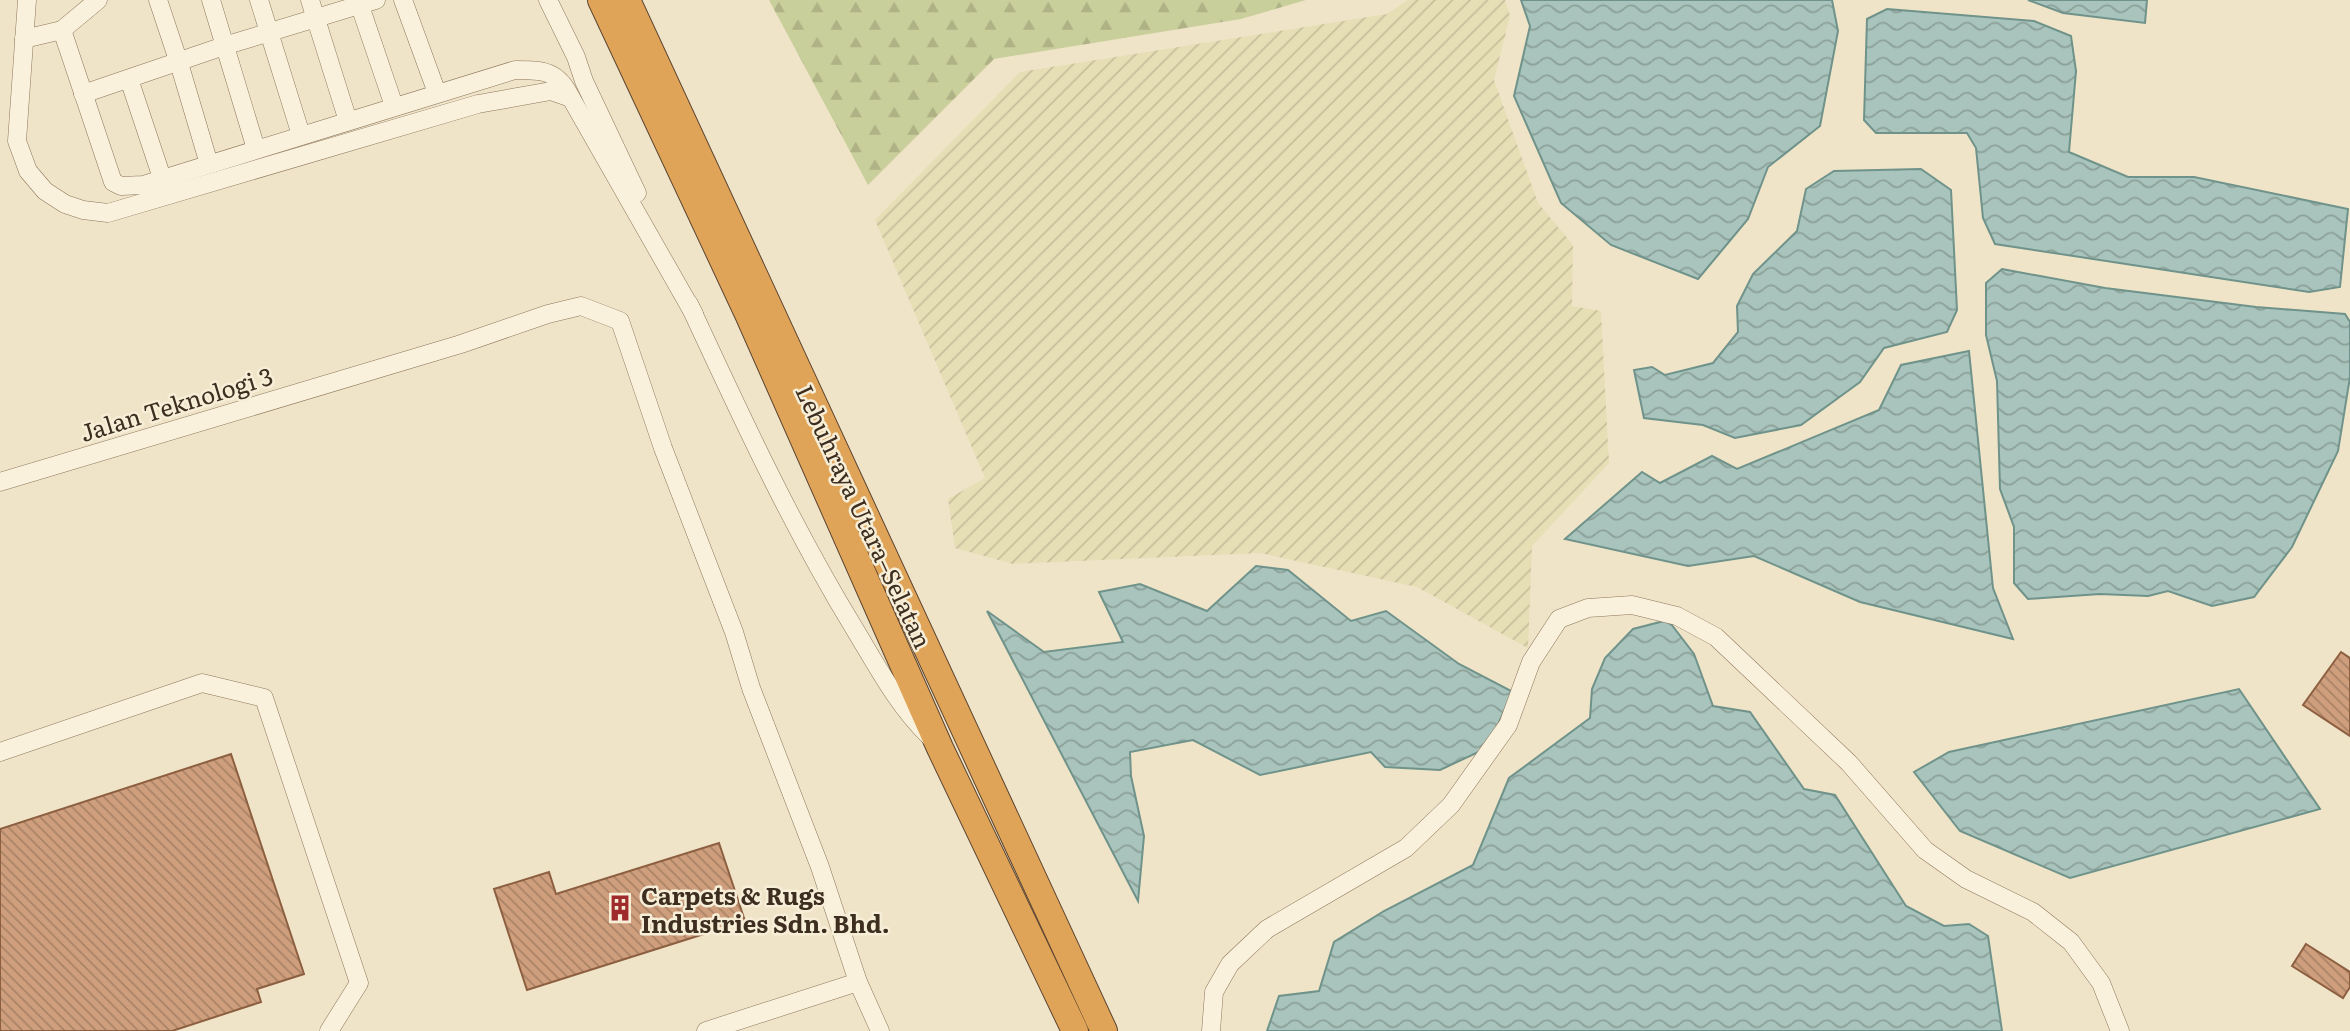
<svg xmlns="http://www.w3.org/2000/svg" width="2350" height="1031" font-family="Literata,serif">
  <defs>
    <pattern id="farmland-furrows" width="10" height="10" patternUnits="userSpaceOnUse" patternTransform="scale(1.75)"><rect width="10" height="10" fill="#e6deb5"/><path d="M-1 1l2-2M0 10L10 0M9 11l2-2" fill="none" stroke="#c6bf9b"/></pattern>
    <pattern id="forest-firs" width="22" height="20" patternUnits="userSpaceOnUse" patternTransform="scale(1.75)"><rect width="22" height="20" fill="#c9cf9b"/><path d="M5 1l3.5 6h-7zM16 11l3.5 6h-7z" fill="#aeb285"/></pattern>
    <pattern id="water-waves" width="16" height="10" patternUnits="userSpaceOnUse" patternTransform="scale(1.75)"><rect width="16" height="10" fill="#a9c4bc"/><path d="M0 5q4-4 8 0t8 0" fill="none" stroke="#8ba098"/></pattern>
    <pattern id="building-back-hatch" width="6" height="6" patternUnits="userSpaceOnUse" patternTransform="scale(1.75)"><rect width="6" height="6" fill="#cf9f7d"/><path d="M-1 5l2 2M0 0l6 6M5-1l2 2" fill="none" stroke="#a98266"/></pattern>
  </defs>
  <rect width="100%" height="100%" fill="#f0e4c8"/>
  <!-- farmland -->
  <path fill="url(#farmland-furrows)" d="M1408,0H1505L1510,16L1494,80L1538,203L1573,245L1572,306L1601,311L1609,463L1532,546L1528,648L1417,587L1260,553L1013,564L955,548L948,499L985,478L875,220L1020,72L1387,14Z"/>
  <!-- forest -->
  <path fill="url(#forest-firs)" d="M769,0H1306L1241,19L994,59L868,185Z"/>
  <!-- water -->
  <g fill="url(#water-waves)" stroke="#6f938a" stroke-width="2">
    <path d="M1521,0H1832L1838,31L1820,126L1768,167L1748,219L1698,279L1611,245L1561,203L1514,96L1530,26Z"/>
    <path d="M2028,0H2147L2145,23L2063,13Z"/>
    <path d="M1887,9L2034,21L2071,36L2076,71L2069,152L2128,177H2194L2348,209L2340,287L2309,292L1995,244L1983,218L1976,148L1967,133H1876L1864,120L1867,19Z"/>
    <path d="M1921,169L1951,190L1957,310L1947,332L1884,348L1860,382L1801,425L1735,438L1703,425L1644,418L1634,370L1652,367L1665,375L1713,363L1738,332L1737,306L1753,274L1797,231L1806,189L1834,171Z"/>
    <path d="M2002,269L2105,288L2256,307L2345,314L2350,322V377L2338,451L2292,547L2254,597L2212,606L2168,591L2148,596L2100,594L2028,599L2014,583V527L2000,489L1997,381L1986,335V283Z"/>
    <path d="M1969,351L1993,588L2013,639L1860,602L1754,556L1688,566L1565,539L1642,472L1660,483L1712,456L1737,469L1879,410L1901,365Z"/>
    <path d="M1256,566L1288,570L1351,621L1386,611L1459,664L1513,692L1487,748L1440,770L1385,767L1371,752L1260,775L1193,740L1130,752L1131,776L1144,836L1138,901L987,611L1044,652L1123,642L1099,592L1140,584L1207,611Z"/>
    <path d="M1668,620L1694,654L1713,706L1750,712L1804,789L1835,795L1906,906L1944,926L1969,924L1988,936L2002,1031H1267L1279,996L1319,991L1334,942L1384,911L1473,865L1509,778L1590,718L1592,689L1605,658L1633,629Z"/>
    <path d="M2239,689L2320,809L2070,878L1960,831L1914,772L1949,752Z"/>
  </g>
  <!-- building -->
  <g fill="url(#building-back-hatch)" stroke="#8d5f41" stroke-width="2">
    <path d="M2341,652L2350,658V736L2303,705Z"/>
    <path d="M231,754L304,974L257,989L261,1002L172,1031H0V829Z"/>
    <path d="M719,843L745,921L527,990L494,889L549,872L556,894Z"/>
    <path d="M2306,944L2350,972V987L2343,998L2292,966Z"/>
  </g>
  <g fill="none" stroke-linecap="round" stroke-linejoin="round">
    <!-- minor casing -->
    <g stroke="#8d765c" stroke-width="19">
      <g id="minor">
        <path d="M27,0L17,141L28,171L45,191L65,204L83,210L108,213L478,104L551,91L571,98L694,314"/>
        <path d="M158,0L179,63L209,164"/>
        <path d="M211,0L256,149"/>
        <path d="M259,0L301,135"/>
        <path d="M310,0L348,121"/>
        <path d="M358,0L394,106"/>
        <path d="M403,0L437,93"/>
        <path d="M548,0L576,57L584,81L637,193"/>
        <path d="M62,30L113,182L121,186L143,185L515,70C543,70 558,70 571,98"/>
        <path d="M24,39L62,30L98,0"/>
        <path d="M129,79L162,178"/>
        <path d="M83,94L224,46L376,0"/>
        <path d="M689,304C740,414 791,525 854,628C877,666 898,706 930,737"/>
        <path d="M0,482L461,344L548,314L581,306L620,321L663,448L734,632L751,688L820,867L858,982L880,1031"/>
        <path d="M0,752L202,683L264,698L359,983L329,1031"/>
        <path d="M706,1031L858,982"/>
        <path d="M1211,1031L1214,992L1230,964L1267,929L1406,848L1451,805L1508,725L1531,662L1559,619L1588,608L1632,605L1677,616L1716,637L1849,763L1925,850L1966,879L2033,912L2071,942L2101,983L2120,1031"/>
      </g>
    </g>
    <!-- highway casing -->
    <g stroke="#5b4430" stroke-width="28">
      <g id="highway">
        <path d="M601,0L748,314L940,748L1075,1031"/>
        <path d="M627,0L1104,1031"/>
      </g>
    </g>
    <!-- minor -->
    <use href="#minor" stroke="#faf1dc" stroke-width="18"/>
    <!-- highway -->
    <use href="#highway" stroke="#e0a458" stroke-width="26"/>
  </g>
  <!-- icons -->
  <defs>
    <g id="building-bare" transform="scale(2.1)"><path d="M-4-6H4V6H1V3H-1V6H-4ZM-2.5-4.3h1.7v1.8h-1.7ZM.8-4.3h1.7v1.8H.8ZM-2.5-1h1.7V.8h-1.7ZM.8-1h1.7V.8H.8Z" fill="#9e2a2b" stroke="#f7eed8" stroke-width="2.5" paint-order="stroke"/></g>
  </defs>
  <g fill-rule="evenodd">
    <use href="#building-bare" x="620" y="908"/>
  </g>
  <g text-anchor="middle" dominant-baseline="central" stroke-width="5" stroke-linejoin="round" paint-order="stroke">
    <!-- street labels -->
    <g font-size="24" fill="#3d2e20" stroke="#f7eed8">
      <text transform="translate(176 403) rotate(-17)">Jalan Teknologi 3</text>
      <text transform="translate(865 516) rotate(65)">Lebuhraya Utara–Selatan</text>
    </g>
    <!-- poi labels -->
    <g font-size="24" font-weight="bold" fill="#3d2e20" stroke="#f7eed8" text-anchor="start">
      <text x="641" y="894">Carpets &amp; Rugs<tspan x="641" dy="28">Industries Sdn. Bhd.</tspan></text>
    </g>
  </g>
</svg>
